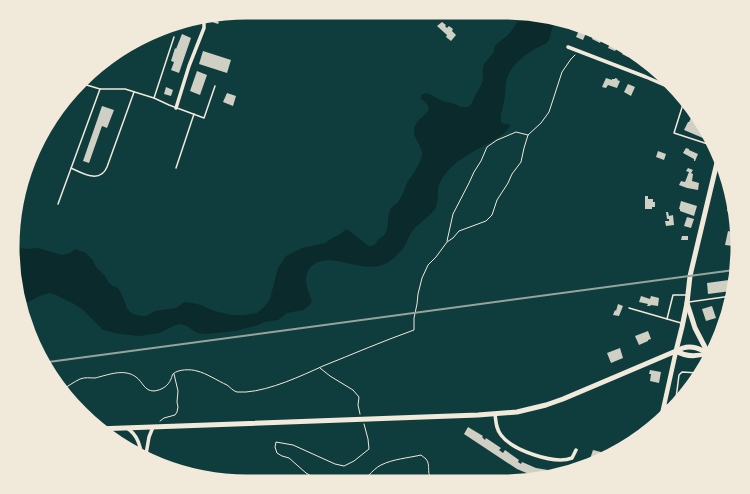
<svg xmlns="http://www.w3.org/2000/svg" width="750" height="494" font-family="'Roboto Condensed',sans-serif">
  <rect width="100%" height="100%" fill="#0f3d3e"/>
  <!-- water -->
  <path fill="#0a2a2b" d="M530,12H534L555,18L549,40L547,43C530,51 510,62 506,83C505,87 506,91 505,95C504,105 500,113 501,123L511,125C503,137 492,141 480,148C468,154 455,162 446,173C443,177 439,183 438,189C438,195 438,201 436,207C432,216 416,224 411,233C408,237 407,243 404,247C402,251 391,261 387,263C363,276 332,250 313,265C301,275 307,289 312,301L309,306L303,310L287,313L278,320L264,322L259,325L235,331L206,334L197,333L187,326L180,324L173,326L160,333L139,336L120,334L103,330L82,309L74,304L54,294L49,293L42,295L18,307L12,247L27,249L38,248L62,255L70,253L75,249L86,253L92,259L96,267L105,276L109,283L113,286L118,288L121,293L127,308L130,312L136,315L143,316H146L155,311L176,308L183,303L185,302L192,303L201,305L214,311L232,315H244L257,313L264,307L270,299L278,268L286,256L302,248L325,243L334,237L339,235L346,229C355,234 361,241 369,246C371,246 373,246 374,245C376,244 377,241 378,240C380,238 384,236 385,234C389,227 387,218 390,210C392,206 396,205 398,202C402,197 404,191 406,185C411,176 420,166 422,155C423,146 413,139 414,130C416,114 441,113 421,99V95C429,90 436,99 443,101C446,103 449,102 452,103C458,105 461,108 467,107C474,105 473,97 477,92C480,88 482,84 483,79C483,75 482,71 483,67C485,61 491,56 494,52C493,43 503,40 508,35C512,31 515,25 518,21L528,19Z"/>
  <!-- building -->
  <g fill="#cfcfc3">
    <path d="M213,19L219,22L218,24L212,22Z"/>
    <path d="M442,22L446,25L445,26L447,28L449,26L453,29L452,31L456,35L451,41L446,37L447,35L437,26Z"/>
    <path d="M579,30L586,33L583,40L576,37Z"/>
    <path d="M595,32L603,36L600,43L592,39Z"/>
    <path d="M182,34L191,38L179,73L171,70L174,62L171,61L175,48L176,49Z"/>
    <path d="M615,39L620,43L618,48H617L615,51L608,48L611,42L613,43Z"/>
    <path d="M627,47L632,51L631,55L629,54L628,57L622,54Z"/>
    <path d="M203,51L231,60L227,73L199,64Z"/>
    <path d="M197,71L207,75L200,95L190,91Z"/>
    <path d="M606,78L612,80V79H615V78L618,79L617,80L620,81L617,88L608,85L606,88L602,87Z"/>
    <path d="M628,84L635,87L631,96L624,92Z"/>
    <path d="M166,87L173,90L171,96L164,94Z"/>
    <path d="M227,93L236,96L233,106L223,102Z"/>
    <path d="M102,106L114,110L107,128L102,126L89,163L83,161Z"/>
    <path d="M692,112L706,130L703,138L684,130L688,122H689L691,118L690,117Z"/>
    <path d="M686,148L689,149V150L698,154L695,161H694V159L683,153Z"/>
    <path d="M658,151L666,154L664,160L656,157Z"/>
    <path d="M688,168L693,170L691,173L693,174L692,181L699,183L698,190L687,188L679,185L681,181L685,182L689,172L686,171Z"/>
    <path d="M645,196H648V199H653V202H655V207H652V209H645Z"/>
    <path d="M681,201L697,206L694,216L680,211V209H679Z"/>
    <path d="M729,202L732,203L734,213L727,211Z"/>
    <path d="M666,212H668L669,216L673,215L674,225L666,226L665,221H669V219H667Z"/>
    <path d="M687,217L694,219L691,228L684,226Z"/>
    <path d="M728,231L736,233L733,246L725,245Z"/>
    <path d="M682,236H688V240H681Z"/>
    <path d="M734,276L732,288H731V291L708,294L707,283L729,280L728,279H730V277Z"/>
    <path d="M641,296L650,299L651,296L659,298L658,306L651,305L650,306H647L648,304L639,302Z"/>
    <path d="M618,304L623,306L619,316L613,315L615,310L616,311Z"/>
    <path d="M712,306L716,318L706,321L702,309Z"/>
    <path d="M648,331L651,339L648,340V341L639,345L635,336Z"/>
    <path d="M620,348L623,358L611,363L607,353Z"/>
    <path d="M650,370L661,372L659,383L650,381L651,374H649Z"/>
    <path d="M468,427L483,436L482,437L485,440L486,438L501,448L499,450L503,453L505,450L519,460L518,462L521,464L522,462L536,468L560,472L540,478L536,477L517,469L464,434Z"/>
    <path d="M593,450L601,452L597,463L588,465Z"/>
  </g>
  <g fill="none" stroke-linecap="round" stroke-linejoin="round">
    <!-- path -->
    <g stroke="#f1e9da" stroke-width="1">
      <path d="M447,241L453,214L469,183L474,172L481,161L487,147L497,140L502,138L516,132L528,135"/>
      <path d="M320,368L330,376L353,390L359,397L358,405L360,414"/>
      <path d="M62,390C68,386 74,382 80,379C85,377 90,378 95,378C108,375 124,368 136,377C143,382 144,391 154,391C162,390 168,386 171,379C172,377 172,375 173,374C178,369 191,369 197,371C206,373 218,381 227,385C230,387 233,391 237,392C240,392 243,392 246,392C271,390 301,376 323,366C353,354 383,341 414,330V318L417,304L418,294L422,278L428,265L436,257L447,242L453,238L459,231L486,221L492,215L497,200L508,183L512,174L521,162L524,148L528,135L541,123L549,112L562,72L571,59L575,55"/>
      <path d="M160,421L164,418L175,415L177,412L178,407L177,402L178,391L174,374"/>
      <path d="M347,483L313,477L306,473L289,458L282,456L277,453L275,447L276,442L293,445L335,464L344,466L354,461L369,449L368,439L364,424"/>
      <path d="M356,483C367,481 371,470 381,465C393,459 408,458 421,455C422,456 425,458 426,459C432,467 424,474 435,483"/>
    </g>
    <!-- service -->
    <g stroke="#f1e9da" stroke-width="1.5">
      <path d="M80,83L100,89H125L154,98L169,105L204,118L215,86"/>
      <path d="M154,98L174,37"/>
      <path d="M684,101L674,133L717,147"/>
      <path d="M71,168C82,173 100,184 107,167L134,92"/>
      <path d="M176,168L194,114"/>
      <path d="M58,204L100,89"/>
      <path d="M689,302L731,296"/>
      <path d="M629,308L681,323"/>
      <path d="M667,319L673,295H686"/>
      <path d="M665,405L677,406"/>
      <path d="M675,406L679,375L682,372L698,373"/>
      <path d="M194,475L221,477"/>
    </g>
    <!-- minor -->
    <g stroke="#f1e9da" stroke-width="3.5">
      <path d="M568,47L646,77L676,90"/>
      <path d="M176,108L189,66L204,28V17"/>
      <path d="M495,414C496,422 496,429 501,435C512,450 554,465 572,458L576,450"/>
      <path d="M127,428C139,436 140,447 143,460"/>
      <path d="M145,460L149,437L153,427"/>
    </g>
    <!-- tertiary -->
    <path stroke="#f1e9da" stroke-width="4.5" d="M661,419L676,351"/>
    <!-- secondary -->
    <g stroke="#f1e9da" stroke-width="5">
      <path d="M687,303L695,328L708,353"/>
      <path d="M676,351L682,327L687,303L690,276L719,154"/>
      <path d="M676,351C686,357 696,357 708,353"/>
      <path d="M96,429L478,415L517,412L546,405L563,399L622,374L683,348C692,345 700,349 708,353"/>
    </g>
    <!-- rail -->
    <path stroke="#97a49c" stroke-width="2" d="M41,363L734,270"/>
  </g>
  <!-- crop -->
  <path d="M0 0H750V494H0ZM247 17H503A230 230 0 0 1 733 247V247A230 230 0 0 1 503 477H247A230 230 0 0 1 17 247V247A230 230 0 0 1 247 17Z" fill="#f1e9da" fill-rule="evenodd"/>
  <path fill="none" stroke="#f1e9da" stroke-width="5" d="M247 17H503A230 230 0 0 1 733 247V247A230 230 0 0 1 503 477H247A230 230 0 0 1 17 247V247A230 230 0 0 1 247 17Z"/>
</svg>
